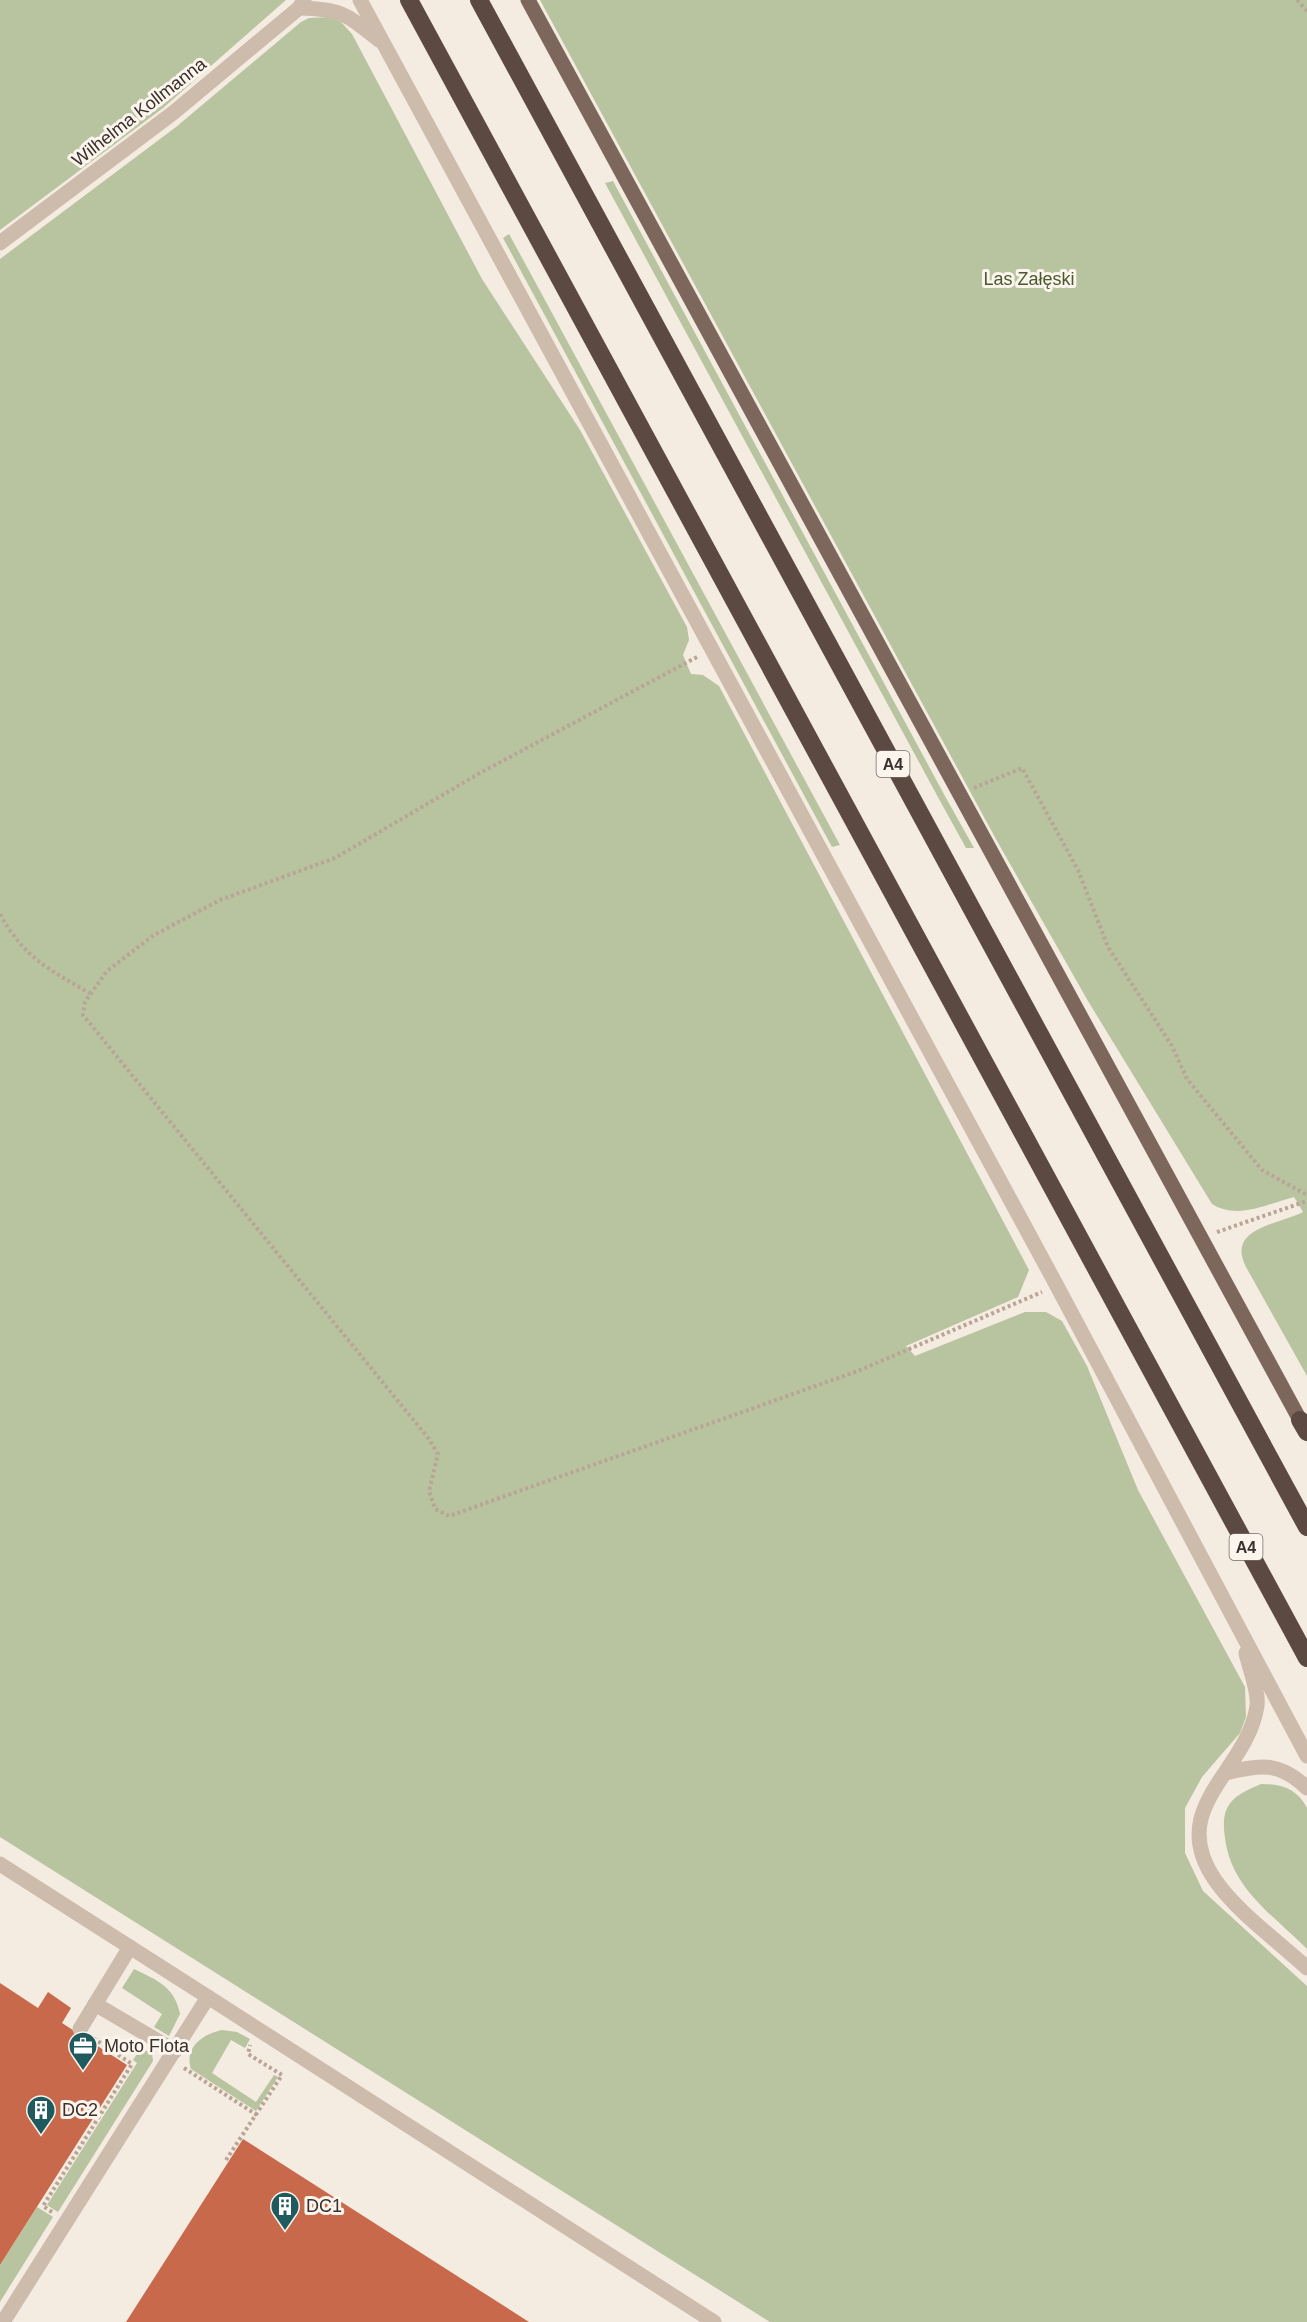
<svg xmlns="http://www.w3.org/2000/svg" width="1307" height="2322" font-family="Helvetica,sans-serif">
  <rect width="100%" height="100%" fill="#f4ebe1"/>
  <!-- green -->
  <g fill="#b8c4a0">
    <path d="M0,0H286L163,108L0,230Z"/>
    <path d="M540,0H1307V1376L1246,1267C1226,1228 1278,1225 1303,1212L1294,1197C1268,1204 1237,1220 1212,1204L1088,1001L997,841Z"/>
    <path d="M330,17L341,22L352,34L482,279L580,430L687,627L689,640L683,655L691,674L703,675L719,686L1029,1270L1018,1297L906,1346L915,1356L1025,1312H1046L1062,1321L1087,1366L1138,1490L1245,1687L1246,1717L1240,1733L1202,1777L1185,1808V1853L1203,1891L1307,1986V2322H770L0,1837V259L176,127L301,22L309,18Z"/>
    <path d="M613,181L946,798L974,848H966L939,799L605,183Z"/>
    <path d="M509,234L539,289L840,845L832,847L503,238Z"/>
    <path d="M1261,1784C1282,1784 1297,1789 1307,1808V1949C1273,1915 1231,1888 1225,1838C1220,1805 1232,1796 1261,1784Z"/>
    <path d="M134,1969C157,1980 175,1987 180,2014L169,2036L154,2027L162,2014L122,1988Z"/>
    <path d="M222,2030L237,2032L250,2039L245,2048L231,2040L212,2073L256,2102L274,2075L278,2077L256,2111L191,2069C184,2047 203,2034 222,2030Z"/>
    <path d="M141,2048L152,2054L153,2061L58,2212L47,2205L137,2063L133,2060Z"/>
    <path d="M37,2207L53,2217L0,2302V2265Z"/>
  </g>
  <!-- building -->
  <g fill="#c8694b">
    <path d="M0,1983L38,2008L48,1992L71,2008L62,2023L127,2065L0,2265Z"/>
    <path d="M243,2139L529,2322H126Z"/>
  </g>
  <g fill="none" stroke-linecap="round" stroke-linejoin="round">
    <!-- path -->
    <g stroke="#b9a596" stroke-width="4" stroke-dasharray="3 3" stroke-linecap="butt">
      <path d="M1297,0L1307,11"/>
      <path d="M697,657L480,773L335,858L220,900L154,935L107,971L85,1002L83,1015L429,1439L438,1454L429,1491L435,1509L449,1516L858,1371L1042,1292"/>
      <path d="M974,788L1022,768L1078,870L1108,947L1172,1046L1187,1079L1262,1170L1307,1195"/>
      <path d="M0,914C24,958 50,970 91,994"/>
      <path d="M1217,1232L1307,1201"/>
      <path d="M184,2068L257,2115"/>
      <path d="M226,2160L282,2075L248,2054L250,2045"/>
      <path d="M52,2212L43,2206L132,2064L93,2038"/>
    </g>
    <!-- minor -->
    <g stroke="#cdbbac" stroke-width="15">
      <path d="M360,0L1057,1286L1307,1756"/>
      <path d="M299,8C342,9 346,14 379,40"/>
      <path d="M0,243L173,113L299,8L304,0"/>
      <path d="M1246,1653C1249,1668 1259,1691 1257,1706C1247,1772 1165,1807 1215,1880C1237,1912 1278,1941 1307,1968"/>
      <path d="M1226,1773C1261,1764 1280,1762 1307,1788"/>
      <path d="M0,1864L208,1997"/>
      <path d="M95,2004L175,2051"/>
      <path d="M80,2029L130,1947"/>
      <path d="M3,2322L208,1997L714,2322"/>
    </g>
    <!-- major -->
    <path stroke="#7d675c" stroke-width="15" d="M528,0L1300,1420"/>
    <!-- highway -->
    <g stroke="#5c4a42" stroke-width="18">
      <path d="M409,0L1307,1658"/>
      <path d="M479,0L1307,1527"/>
      <path d="M1300,1420L1307,1432"/>
    </g>
  </g>
  <!-- icons -->
  <defs>
    <g id="office-pin" transform="scale(1.5)"><path d="M0 17L-7.5 6A9.5 9.5 0 1 1 7.5 6Z" fill="#1f5a5e" stroke="#fbf5ee"/><path d="M-6-3h4V-5.5h4V-3h4V5H-6ZM-1-4.5V-3h2v-1.5ZM-6 0V1H6V0Z" fill="#fff"/></g>
    <g id="building-pin" transform="scale(1.5)"><path d="M0 17L-7.5 6A9.5 9.5 0 1 1 7.5 6Z" fill="#1f5a5e" stroke="#fbf5ee"/><path d="M-4-6H4V6H1V3H-1V6H-4ZM-2.5-4.3h1.7v1.8h-1.7ZM.8-4.3h1.7v1.8H.8ZM-2.5-1h1.7V.8h-1.7ZM.8-1h1.7V.8H.8Z" fill="#fff"/></g>
  </defs>
  <g fill-rule="evenodd">
    <use href="#office-pin" x="83" y="2046"/>
    <use href="#building-pin" x="41" y="2110"/>
    <use href="#building-pin" x="285" y="2206"/>
  </g>
  <g text-anchor="middle" dominant-baseline="central" stroke-width="6" stroke-linejoin="round" paint-order="stroke">
    <!-- shield labels -->
    <g fill="#fbf5ee" stroke="#756b66" stroke-width="1.5">
      <rect x="876.5" y="751" width="33" height="26" rx="4.5"/>
      <rect x="1229.5" y="1534" width="33" height="26" rx="4.5"/>
    </g>
    <g font-size="16" font-weight="bold" fill="#3b302b">
      <text x="893" y="764">A4</text>
      <text x="1246" y="1547">A4</text>
    </g>
    <!-- street labels -->
    <g font-size="18" fill="#3b302b" stroke="#fbf5ee">
      <text transform="translate(139 112) rotate(-38)">Wilhelma Kollmanna</text>
    </g>
    <!-- park labels -->
    <g font-size="18" fill="#4a5a2e" stroke="#fbf5ee">
      <text x="1029" y="279">Las Załęski</text>
    </g>
    <!-- poi labels -->
    <g font-size="18" fill="#3b302b" stroke="#fbf5ee" text-anchor="start">
      <text x="104" y="2046">Moto Flota</text>
      <text x="62" y="2110">DC2</text>
      <text x="306" y="2206">DC1</text>
    </g>
  </g>
</svg>
